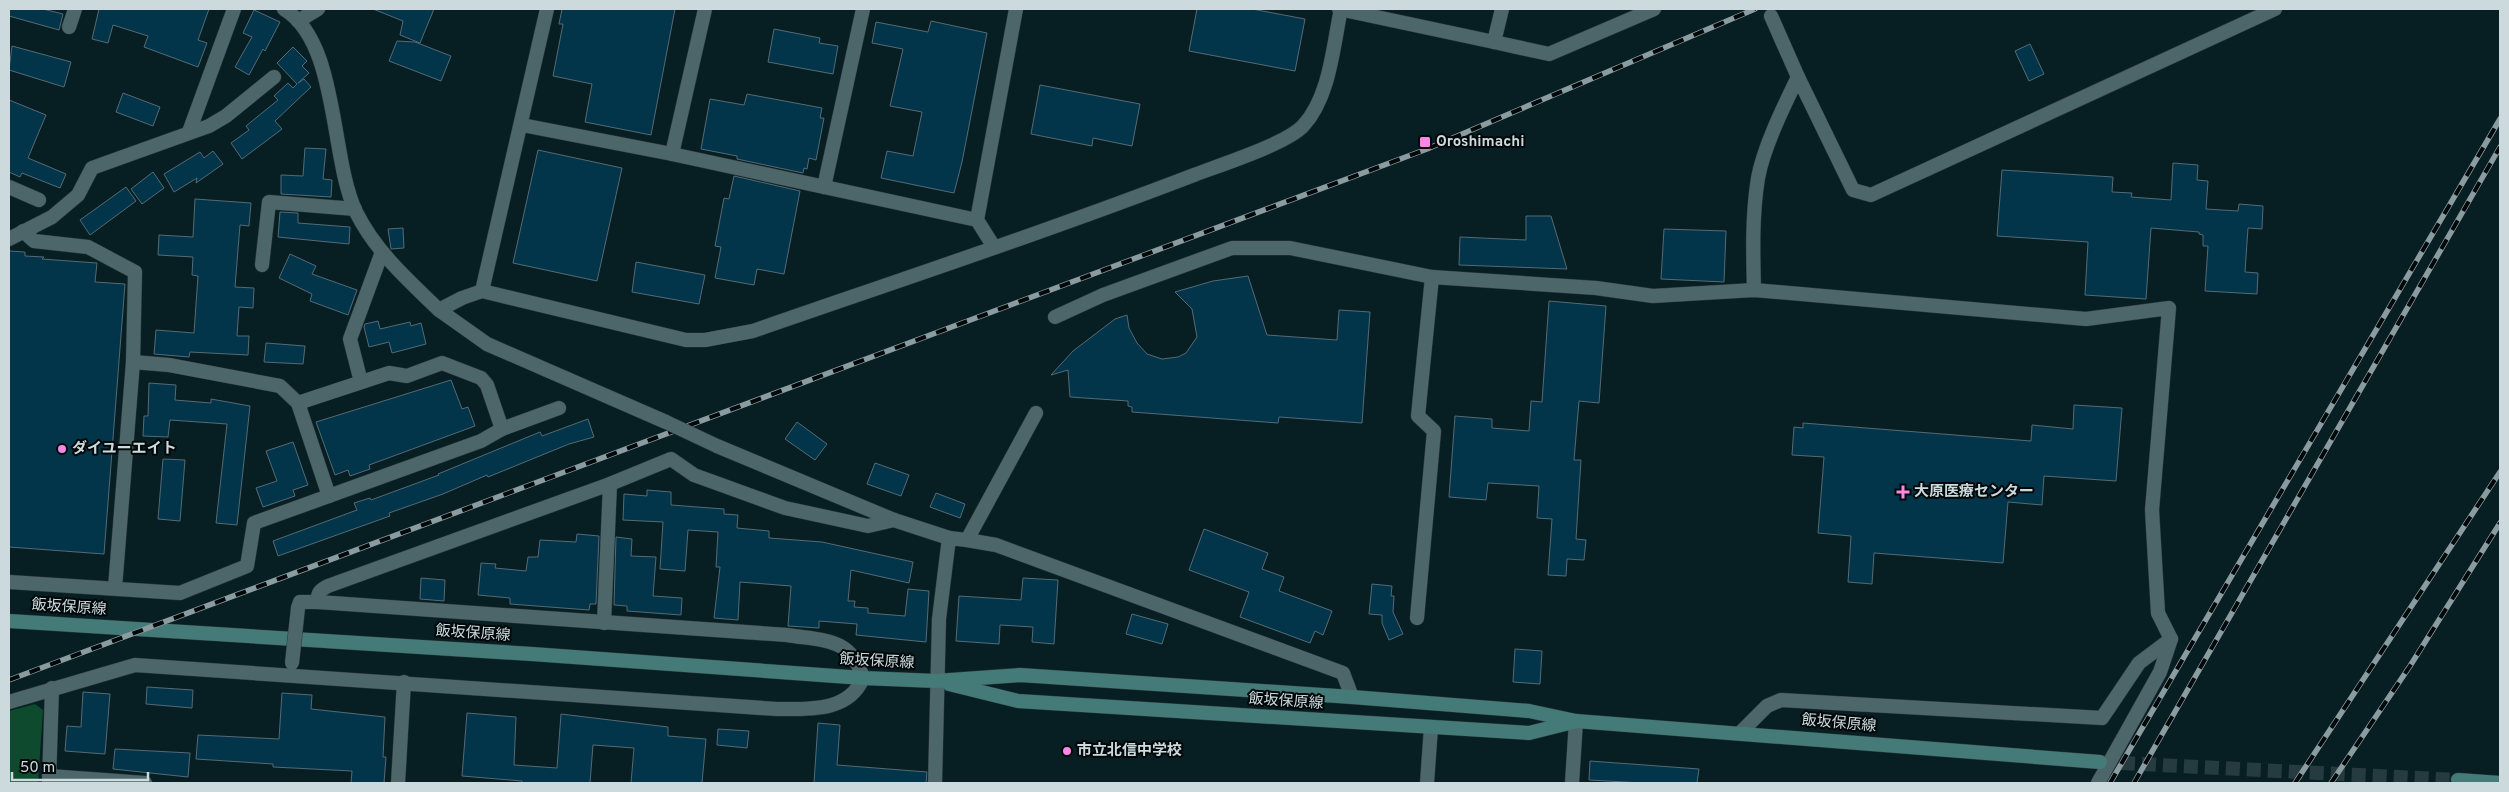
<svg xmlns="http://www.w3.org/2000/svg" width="2509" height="792" font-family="Overpass,'Noto Sans JP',sans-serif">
  <rect width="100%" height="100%" fill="#071f23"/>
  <!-- green -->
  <path fill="#0e4b2e" d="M35,704L43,710L38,783H9V711Z"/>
  <!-- building -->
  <g fill="#03354a" stroke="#556a76">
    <path d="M9,9H43L63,14L59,30L9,16Z"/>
    <path d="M99,9H209L198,40L207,43L198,67L144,47L148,36L113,25L108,43L92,39Z"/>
    <path d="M373,9H434L420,43L400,35L403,21Z"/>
    <path d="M562,9H675L651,135L585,122L592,84L553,76L563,24H559Z"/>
    <path d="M1197,9H1252L1305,19L1295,71L1189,51Z"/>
    <path d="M254,10L280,22L265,51L263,49L249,75L235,67L252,37L243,33Z"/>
    <path d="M931,21L987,33L962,162L954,193L881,178L887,151L913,156L922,112L890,106L903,49L872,43L876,22L928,32Z"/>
    <path d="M774,29L820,38L819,43L838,46L833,74L768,62Z"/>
    <path d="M397,41L415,42L451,56L441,81L389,61Z"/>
    <path d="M2030,44L2044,74L2029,81L2015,51Z"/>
    <path d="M12,46L71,62L64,87L9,70Z"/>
    <path d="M293,47L307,61L302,66L309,73L298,83L304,79L311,87L275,121L282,129L242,159L231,143L249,130L246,126L278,100L274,96L288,83L293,88L297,84L277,63Z"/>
    <path d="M1040,85L1140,104L1132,146L1093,138L1092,146L1031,134Z"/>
    <path d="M123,93L160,107L153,126L116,112Z"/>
    <path d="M747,94L822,108L820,118H824L816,160L809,158L807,169L804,168L803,173L737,159V156L701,149L710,99L744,105Z"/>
    <path d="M9,100L46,115L28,158L66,174L60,188L22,173L20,177L9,172Z"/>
    <path d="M305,148L326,149L323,179L332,180L331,197L281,194V175L303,176Z"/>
    <path d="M538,150L622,168L597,281L513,263Z"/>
    <path d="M213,151L223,164L196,183L197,178L174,192L164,174L200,152L204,158Z"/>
    <path d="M2173,163L2198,165L2197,180L2208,181L2206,209L2238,211L2239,204L2263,206L2262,229L2248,228L2245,272L2258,273L2257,294L2205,291L2208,246H2203V235L2199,234V232L2151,228L2146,299L2085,295L2088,242L1997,236L2002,170L2113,177L2112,192L2132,193L2131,197L2171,200Z"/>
    <path d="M153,172L164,188L142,204L131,189Z"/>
    <path d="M734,176L800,191L784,274L757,269L754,285L715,278L721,247L715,246L724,198L729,199Z"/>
    <path d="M126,187L136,201L90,235L80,220Z"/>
    <path d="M195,199L251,203L249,226L240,225L235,287L254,288L253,308L239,307L237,336H249L248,355L190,352L189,357L154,354L156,330L194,333L198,276L192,275L193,257L158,255L159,235L193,237Z"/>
    <path d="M280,212L298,213V223L350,227L349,244L278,237Z"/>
    <path d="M1526,216H1551L1567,269L1459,265L1460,237L1526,240Z"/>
    <path d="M403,228L404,248L391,249L388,229Z"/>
    <path d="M1664,229L1726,231L1724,282L1661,279Z"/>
    <path d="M9,251L25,252V256L44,257L42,259L97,263L95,282L125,284L104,554L9,547Z"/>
    <path d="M290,254L316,266L312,274L357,290L348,315L310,301L312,294L279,278Z"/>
    <path d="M636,262L705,275L699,304L632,292Z"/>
    <path d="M1248,276L1267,335L1337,340L1339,310L1370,312L1362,423L1279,417L1278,423L1132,412V407L1128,406V401L1070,397L1068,370L1051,375L1073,351L1115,319L1127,315L1129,328L1137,343L1147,354L1162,359L1178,357L1186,353L1197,337L1192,309L1175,292L1213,281Z"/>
    <path d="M1549,301L1606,306L1599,403L1579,401L1574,460H1581L1576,539L1586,540L1584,560L1567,559L1566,576L1548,575L1552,519L1537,518L1539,486L1488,483L1486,500L1449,497L1455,416L1492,419V428L1529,431L1531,401L1542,402Z"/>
    <path d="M378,321L380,329L410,322L411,326L421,323L426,344L392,353L389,342L369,347L364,327L365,324Z"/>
    <path d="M266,343L305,346L303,364L264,362Z"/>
    <path d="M451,380L462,409L468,407L475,426L369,465L370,469L350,476L348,470L335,475L316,422Z"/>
    <path d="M149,383L176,385L175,400L211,403V399L250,406L237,525L216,523L227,424L170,420L168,437L143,436L144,416H148Z"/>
    <path d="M2074,405L2122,408L2116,481L2044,476L2042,505L2008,502L2003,563L1874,553L1872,584L1848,582L1851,536L1818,533L1824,457L1792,455L1794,427L1803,428V423L2031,441L2032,425L2073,429Z"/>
    <path d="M588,419L594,437L569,444L488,477L487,475L443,494L389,513L390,516L278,556L273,541L357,510L354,503L370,498L371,500L439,475L438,474L540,432L542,436Z"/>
    <path d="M797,422L827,444L815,460L785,439Z"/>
    <path d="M293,442L308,485L293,490L295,496L263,507L256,488L277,481L266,451Z"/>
    <path d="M163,459L185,460L180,521L158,519Z"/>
    <path d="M875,463L909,475L901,496L867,484Z"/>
    <path d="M647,490L671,492V505L724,509V514L738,515L737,528L769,531V538L822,542L913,562L909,583L851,570L848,601H855L854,607L868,608V613L905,616L908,589L929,591L926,642L856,635L857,624L819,621V628L788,626L791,586L740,582L738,620L714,618L720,567H716L718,532L688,530L685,571L660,569L663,522L623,520L624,494L647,496Z"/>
    <path d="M936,493L965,504L960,518L930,507Z"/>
    <path d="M1204,529L1268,553L1262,569L1284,577L1279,591L1332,611L1323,635L1315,631L1310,643L1240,617L1249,592L1189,570Z"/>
    <path d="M577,534L599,536L596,604H590L589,610L510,604V598L478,595L481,563L496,564L495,568L526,571L528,557H538L540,540L576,542Z"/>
    <path d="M616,537L632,539L631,556L656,557L653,596L682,598L681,615L627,611V606L614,605Z"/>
    <path d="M421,578L445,580L444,601L420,599Z"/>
    <path d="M1023,578L1058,580L1054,644L1032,642L1033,627L1000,625L999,644L956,641L959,596L1021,600Z"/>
    <path d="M1372,584L1392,586L1391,596H1394L1393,612L1403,634L1389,640L1382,623V615L1369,614Z"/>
    <path d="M1132,614L1168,624L1162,644L1126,634Z"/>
    <path d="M1515,649L1542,651L1540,684L1513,682Z"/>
    <path d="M147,687L193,690L192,708L146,704Z"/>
    <path d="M83,692L110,694L105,754L65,751L67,726L81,727Z"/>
    <path d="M282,693L312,695L311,709L385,717L383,757H386L384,783H351L352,771L273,767V764L196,759L198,735L279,739Z"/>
    <path d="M467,713L516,717L514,765L557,768L561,714L668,727V736L706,739L702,783H631L634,748L593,745L590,783H522V781L462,776Z"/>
    <path d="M818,723L840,725L837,765L927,772L926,783H814Z"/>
    <path d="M718,729L749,731L747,748L717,745Z"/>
    <path d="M115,749L190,753L188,777L113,769Z"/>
    <path d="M1590,761L1699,769L1697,783H1643L1589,780Z"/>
  </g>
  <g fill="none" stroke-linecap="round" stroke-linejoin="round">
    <!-- secondary-tunnel -->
    <path stroke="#253b3f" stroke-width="14" stroke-dasharray="14 7" stroke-linecap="butt" d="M2100,762L2458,780"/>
    <!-- minor casing -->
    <g stroke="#2d373a" stroke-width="15">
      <g id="minor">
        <path d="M284,9C339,42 330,158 356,212C376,252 408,280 439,310"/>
        <path d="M1339,9L1494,42L1502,9"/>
        <path d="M1771,16L1798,77"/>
        <path d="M298,21L318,9"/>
        <path d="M69,27L75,9"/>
        <path d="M1494,42L1549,54L1654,9"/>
        <path d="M522,125L672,154L977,220L994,247"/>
        <path d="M189,132L234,9"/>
        <path d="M672,154L705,9"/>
        <path d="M9,187L39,200"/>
        <path d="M824,187L863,9"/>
        <path d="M977,220L1016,9"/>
        <path d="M23,231L34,241L88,247L135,272L133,362L115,588"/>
        <path d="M9,239L52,217L78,195L92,168L209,126L226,116L274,77"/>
        <path d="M262,265L269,202L355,209"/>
        <path d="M1754,290C1753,252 1752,215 1758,178C1764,146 1784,106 1798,77L1853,190L1871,195L2275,9"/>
        <path d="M482,291L547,9"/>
        <path d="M1055,317L1103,295L1232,248H1290L1432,277"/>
        <path d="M133,362L169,365L280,386L298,403L329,496"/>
        <path d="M361,382L350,339L382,252"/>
        <path d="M502,429L559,408"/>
        <path d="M967,540L996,545L1343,673L1352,697"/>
        <path d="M9,582L180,593L247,566L254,523L481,441L502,429L487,385L481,378L442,363L407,376L389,373L298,403"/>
        <path d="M318,602L787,635C824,641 851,637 863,678"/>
        <path d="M298,608L300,602H318C317,593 320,590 328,586L610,484L671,459L694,475L785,508L868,526L894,520"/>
        <path d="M1417,618L1434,431L1418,416L1432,277L1596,288L1653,296L1754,290L2086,319L2169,308L2152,510L2158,613L2171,639L2139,663L2102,718L1781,700L1767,706L1741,732"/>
        <path d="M604,623L610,484"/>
        <path d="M49,776L145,783"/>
        <path d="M49,783L52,688"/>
        <path d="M398,783L404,682"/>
        <path d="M935,783L939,619L949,538L967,540L1036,413"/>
        <path d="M1427,783L1431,727"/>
        <path d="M2098,783L2160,672L2171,639"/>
      </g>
    </g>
    <!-- tertiary casing -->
    <g stroke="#2d373a" stroke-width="15">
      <g id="tertiary">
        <path d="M666,422L487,344L439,310L462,298L482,291L686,340H705L753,331C900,280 1048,231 1194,175C1220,165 1286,144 1303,126C1330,97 1333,46 1341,9"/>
        <path d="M717,446L894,520L949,538"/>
        <path d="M9,702L135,665L777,709C809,709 849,712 863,678"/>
        <path d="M1572,783L1576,721"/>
      </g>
    </g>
    <!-- secondary casing -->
    <g stroke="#2d373a" stroke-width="15">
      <g id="secondary">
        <path d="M9,621L532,654L863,678L936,681L1020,675L1352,697L1529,711L1576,721L2100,762"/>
        <path d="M949,684L1018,701L1529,733L1573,722"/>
        <path d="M2458,780L2500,783"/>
      </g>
    </g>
    <!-- minor -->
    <use href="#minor" stroke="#4c666a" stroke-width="14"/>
    <!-- tertiary -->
    <use href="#tertiary" stroke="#4c666a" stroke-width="14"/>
    <!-- secondary -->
    <use href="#secondary" stroke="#447b79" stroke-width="14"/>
    <!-- rail casing -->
    <g stroke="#8b9ca0" stroke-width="5.5">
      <g id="rail">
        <path d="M9,680L1427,149L1755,9"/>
        <path d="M2110,783L2500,119"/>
        <path d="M2134,783L2500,147"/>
        <path d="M2295,783L2500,472"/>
        <path d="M2331,783L2410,666L2500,523"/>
      </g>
    </g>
    <!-- rail -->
    <use href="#rail" stroke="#020809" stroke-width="4" stroke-dasharray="11" stroke-linecap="butt"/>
    <!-- minor-bridge casing -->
    <g stroke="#2d373a" stroke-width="15" stroke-linecap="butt">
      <path id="minor-bridge" d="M292,663L298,608"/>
    </g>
    <!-- tertiary-bridge casing -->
    <g stroke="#2d373a" stroke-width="15" stroke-linecap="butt">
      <path id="tertiary-bridge" d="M666,422L717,446"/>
    </g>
    <!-- minor-bridge -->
    <use href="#minor-bridge" stroke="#4c666a" stroke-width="14"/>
    <!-- tertiary-bridge -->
    <use href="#tertiary-bridge" stroke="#4c666a" stroke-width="14"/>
  </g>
  <!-- markers -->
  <g fill="#fb86e4" stroke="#020809" stroke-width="2">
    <rect x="1419" y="136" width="12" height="12" rx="2.5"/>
    <circle cx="62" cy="449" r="5"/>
    <path d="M1900.5 484.5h5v5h5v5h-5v5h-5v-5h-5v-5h5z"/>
    <circle cx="1067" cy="751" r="5"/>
  </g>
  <g text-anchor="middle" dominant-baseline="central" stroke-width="4" stroke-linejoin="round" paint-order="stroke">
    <!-- poi labels -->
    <g font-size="15" font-weight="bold" fill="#ccdadd" stroke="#020809" text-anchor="start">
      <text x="1436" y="142">Oroshimachi</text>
      <text x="72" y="449">ダイユーエイト</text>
      <text x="1914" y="492">大原医療センター</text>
      <text x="1077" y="751">市立北信中学校</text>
    </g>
    <!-- street labels -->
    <g font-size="15" fill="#ccdadd" stroke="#020809">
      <text transform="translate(69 608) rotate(4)">飯坂保原線</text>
      <text transform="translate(473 634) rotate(4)">飯坂保原線</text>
      <text transform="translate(877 662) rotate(3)">飯坂保原線</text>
      <text transform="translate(1286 702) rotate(4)">飯坂保原線</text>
      <text transform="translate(1839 724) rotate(5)">飯坂保原線</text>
    </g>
  </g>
  <!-- border -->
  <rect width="2509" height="792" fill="none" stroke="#ccdadd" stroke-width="20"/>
  <!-- scale -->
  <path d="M12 772v8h136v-8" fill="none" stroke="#ccdadd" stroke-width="2.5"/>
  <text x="20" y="772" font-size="15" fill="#ccdadd" stroke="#020809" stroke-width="4" paint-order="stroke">50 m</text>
</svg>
